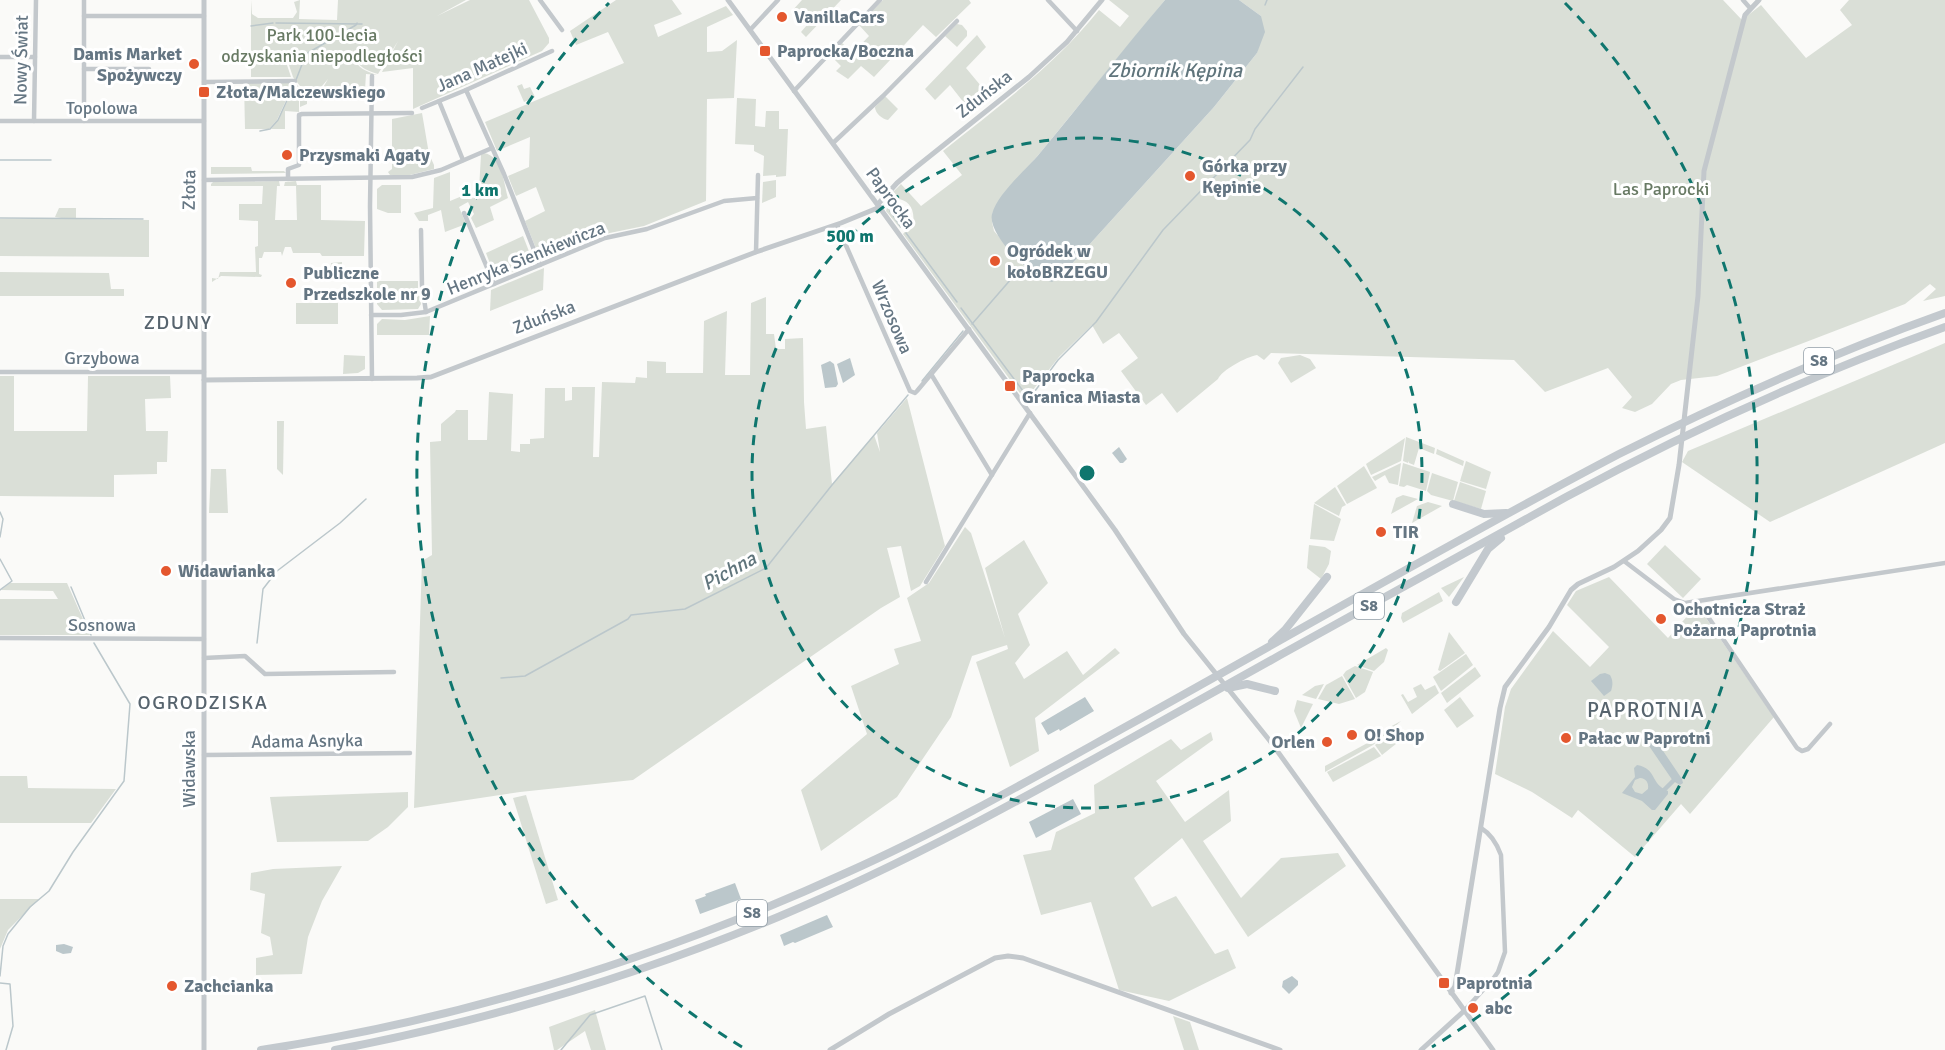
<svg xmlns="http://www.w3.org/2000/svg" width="1945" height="1050" font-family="Signika,sans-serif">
  <rect width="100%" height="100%" fill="#fafaf8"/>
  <!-- green -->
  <g fill="#dadfd7">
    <path d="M251,0L252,14L258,18H293L297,12L294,2L300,0L299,19L337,20L338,0H466L437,16L470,0H529L549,38V43L542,51L413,109V68L382,72L398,41L378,74C360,68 358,66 352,49C355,67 361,69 377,75L366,74L365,90L321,91L328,79L317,92H307V104L300,107V86L293,77L288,62H286L291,77H251Z"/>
    <path d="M616,0H672L682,14L654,25L658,37L726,6L733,15L707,27V52L722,51L737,40L734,98L707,99L706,201L644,226L595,236L544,258L539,256L525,221L545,211L536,187L516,196L508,176L529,167L530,137L497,151L485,122L624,63L608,32L576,45L570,31Z"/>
    <path d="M802,0H841L806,37L801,32L807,25L792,11Z"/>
    <path d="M883,0H969L971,3L936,37L923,25L874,77L861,66L848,79L836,71L841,66L830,55L842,43L853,53L869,36L859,25Z"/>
    <path d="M1109,0H1165L1040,153L1001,198L992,214V222L994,231L1023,265L1045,281L1060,277L1214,107L1257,53L1261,16L1239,0H1723L1742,20L1761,5L1806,58L1852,25L1840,10L1849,0H1945V296L1923,301L1936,289L1930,284L1905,304L1717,376L1681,380L1671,384L1652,404L1635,412L1622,408L1632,397L1608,368L1545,392L1514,360L1271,353L1264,360L1257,355C1246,357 1222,370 1218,379L1177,413L1162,393L1146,405L1121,371L1138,358L1119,333L1103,344L1092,325L1059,357L1025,400L903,234L913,223C916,206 904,194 887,201L886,199L901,184L921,206L962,175L943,151C998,107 1055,65 1099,10L1120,27L1129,16Z"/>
    <path d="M957,24L962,25L967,31V36L957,47L945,36Z"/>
    <path d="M977,35L986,47L966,68L991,98L972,113L950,85L935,100L925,89Z"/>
    <path d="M244,83H294L277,120L269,129H245Z"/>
    <path d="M296,84L299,87V112L285,111V129H271L278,120Z"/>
    <path d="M522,84L524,89L530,87L535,97L524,102L517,86Z"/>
    <path d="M885,96L898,109L888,120C882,119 875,113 875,107Z"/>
    <path d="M737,98L756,99L755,126L765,127L766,111H779V129H788L786,176L776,177V175L763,176L764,156L754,151V145L735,144Z"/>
    <path d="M422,113L429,154L434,165V169L410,175H390L388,172L392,169V119Z"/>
    <path d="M484,153C502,156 504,184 508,198L490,207L494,220L476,228L471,218L474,214L468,202L459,207L466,224L445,232L441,210L428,215V221H419L414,213L433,208L434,178L450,172V201L479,189L481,155Z"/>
    <path d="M211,167H251L252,171H284L286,173L211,174Z"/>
    <path d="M776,180V197L762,203L763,182Z"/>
    <path d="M279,181L280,186H277L275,220H297L296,186H284L285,182L296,181L297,185H321V220L365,221L364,256H322L320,253H293L291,247H285L282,256L281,252H264L262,258H259V274L262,275L261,277L221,276L212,282V278L218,279L220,272H256L255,247L258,246V221L239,220V204H262L263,186H211V184L213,182Z"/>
    <path d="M382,185H401V213H388L377,209V189Z"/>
    <path d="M894,203L900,205L909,216L906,224L900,228L886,211L888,205Z"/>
    <path d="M59,208H76V219L149,220V257L0,256V219H67L55,217Z"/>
    <path d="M523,236L532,259L530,264L500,277L494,274L486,253Z"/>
    <path d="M342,262L341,279L330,278L331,263Z"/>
    <path d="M544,268L543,290L490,311L491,290Z"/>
    <path d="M0,272L109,273L111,289H124V296H0Z"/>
    <path d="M377,281H418V291L421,304L418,309L382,310L377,304Z"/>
    <path d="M766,297V334H774L776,349H785V339L803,338L804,402L806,429L826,426L832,484L874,435L880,452L877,433L907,398L945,546L920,586L911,591L901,546L887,548L900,597L881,608L633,780L520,792L414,808L422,561L432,555L430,442L441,441V424L455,412L456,410H468V440H487L489,392L513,394L511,451L520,452V444H530V439L544,438L545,388H565V401L572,400V387H595L593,457H599L602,382L635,383L636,377L647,378V361L666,362V373H703L704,321L727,311L725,375H750L751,303Z"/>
    <rect x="296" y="303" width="42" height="21"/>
    <path d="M430,316L429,335H377V324L382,319L405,320Z"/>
    <path d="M1945,343V443L1770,522L1682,462L1688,451Z"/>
    <path d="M344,355L365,356V369L358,373L343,374Z"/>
    <path d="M1300,355L1310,359L1316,368L1291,383L1278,363L1281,358Z"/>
    <path d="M0,376H14V431H87L88,376H170L171,398L145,399L146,431H168L167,462H157V474L114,475V497L0,496Z"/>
    <path d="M277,421H284L283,475L277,469Z"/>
    <path d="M1406,437L1435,448L1434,454L1419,448L1414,465L1409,463V461L1408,463L1403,461Z"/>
    <path d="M1405,438L1401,461L1371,475L1366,464Z"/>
    <path d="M1437,449L1464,461L1463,466L1436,454Z"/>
    <path d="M1466,461L1491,472L1486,489L1460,481Z"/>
    <path d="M1401,463L1398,485L1389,483L1385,475L1375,481L1372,477Z"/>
    <path d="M1403,463L1430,472L1426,491L1407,485L1404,487L1399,486Z"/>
    <path d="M1364,466L1377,488L1347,504L1337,486Z"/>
    <path d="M211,469H226L228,513H209Z"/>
    <path d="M1432,473L1458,482L1453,501L1431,495L1427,491Z"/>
    <path d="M1460,482L1486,491L1481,509L1454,501Z"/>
    <path d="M1335,487L1346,505L1342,507L1339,516L1314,503Z"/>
    <path d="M1403,495L1418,499L1391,514L1396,498Z"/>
    <path d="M1428,502L1442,506L1412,523L1417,506Z"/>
    <path d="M1314,504L1341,519L1334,541L1310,539Z"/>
    <path d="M965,527L971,533L1005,638L985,568L1024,540L1048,583L1018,614L1030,645L1015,663L1024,679L1067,651L1083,675L1115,648L1120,653L1035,718L1039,751L1010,767L976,662L1008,649L1007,645L972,656L951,717L897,797L821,851L801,790L867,734L851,686L899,664L894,649L921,641L907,598L929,583Z"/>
    <path d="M1309,545L1325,547L1331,551L1329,564L1321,579L1307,568Z"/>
    <path d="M1665,545L1701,579L1683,598L1647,564Z"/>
    <path d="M1464,577L1449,597L1441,588Z"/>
    <path d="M1609,577L1668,638L1697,605L1774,717L1690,814L1681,804L1635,857L1578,810L1572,818L1532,792L1495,774L1505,707L1511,689L1553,631L1590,667L1609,647L1567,605L1576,591Z"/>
    <path d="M10,583H67L90,635H0V599H58L53,591L1,590Z"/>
    <path d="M1439,592L1443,601L1403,623L1401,618L1402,613Z"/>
    <path d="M1449,632L1465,653L1440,671L1438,670Z"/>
    <path d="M1386,648L1388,650L1384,662L1374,671L1357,665Z"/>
    <path d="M1466,654L1473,665L1441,691L1433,677Z"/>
    <path d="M1355,666L1373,672L1365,692L1356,698L1343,675L1346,671Z"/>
    <path d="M1475,667L1481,676L1447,703L1441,693Z"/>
    <path d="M1342,676L1355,699L1339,704L1318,699L1326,685Z"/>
    <path d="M1324,684L1316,699L1302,695L1315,686Z"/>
    <path d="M1421,684L1425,690L1435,685L1439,693L1412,714L1401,695L1403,694L1408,702L1417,697L1413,688Z"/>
    <path d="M1460,697L1474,716L1457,728L1444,710Z"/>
    <path d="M1297,700L1313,704L1301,728L1294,711Z"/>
    <path d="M1401,721L1373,745L1325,772V766L1373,740L1377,734Z"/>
    <path d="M1399,726L1406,736L1382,755L1375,745Z"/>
    <path d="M1211,732L1213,740L1156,781L1185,822L1229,790L1231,821L1203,841L1241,898L1281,858L1338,853L1346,866L1248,937L1182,838L1134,878L1152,907L1176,896L1215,954L1228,949L1236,968L1169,1001L1119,990L1091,902L1041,915L1023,855L1051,850L1056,832L1095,813L1094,785L1171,739L1181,750Z"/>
    <path d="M1374,747L1381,756L1333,782L1327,772Z"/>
    <path d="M0,776H27L28,788L116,789L91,823H0Z"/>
    <path d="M408,792V807L388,827L368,841L277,842L270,797Z"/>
    <path d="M526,795L558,900L546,904L513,798Z"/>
    <path d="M342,866L322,901L308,937L302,974L256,975V958L273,955L270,937L261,933L265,894L250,890L251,873L273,869Z"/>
    <path d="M0,899H39L8,930L0,949Z"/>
    <path d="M595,1010L606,1050H591L585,1031L557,1050H554L549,1027Z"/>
    <path d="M1173,1016L1190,1022L1199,1050H1184Z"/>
  </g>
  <!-- water -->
  <g fill="#bbc7cb" fill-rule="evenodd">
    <path d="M1165,0H1239L1261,16L1265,32L1257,53L1214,107L1060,277L1052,282C1033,279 987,235 992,214C998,193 1026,170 1040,153C1082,103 1122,50 1165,0Z"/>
    <path d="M850,358L855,375L843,383L837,364Z"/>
    <path d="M830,361L834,364L838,384L836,387L825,388L821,365Z"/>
    <path d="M1119,447L1127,459L1123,463H1120L1112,453Z"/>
    <path d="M1605,673L1610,675C1613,680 1613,685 1611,691L1604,696L1591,681L1600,674Z"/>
    <path d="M1085,697L1094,711L1060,731L1059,729L1048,735L1041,723Z"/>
    <path d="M1649,731L1654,733L1655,739L1682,779L1683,783L1680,785L1673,781L1647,743L1641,740V737Z"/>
    <path d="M1637,765C1658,769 1649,783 1668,791V794L1655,810H1652L1642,801L1622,793L1635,777L1634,768ZM1640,778C1646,778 1649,783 1648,789L1642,794L1635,792L1632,787L1635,780Z"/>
    <path d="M1073,799L1081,814L1036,838L1029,822Z"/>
    <path d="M735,883L741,899L700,914L695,900L706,896L705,894Z"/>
    <path d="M827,915L833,927L795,943L793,942L784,946L780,935Z"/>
    <path d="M64,944L73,947L71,953L63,954L56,951V945Z"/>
    <path d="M1292,976L1298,981V985L1289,994L1282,987L1283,981Z"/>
  </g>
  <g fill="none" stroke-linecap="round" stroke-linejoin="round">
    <!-- stream -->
    <g stroke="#bbc7cb" stroke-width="1.5">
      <path d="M1265,5L1267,0"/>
      <path d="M276,23L362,24"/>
      <path d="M251,26L273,23"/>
      <path d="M296,80L306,54L356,25L357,23"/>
      <path d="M260,131L270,129L278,120L295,83"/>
      <path d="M0,160H51"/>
      <path d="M890,211L901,227"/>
      <path d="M0,218L143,219"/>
      <path d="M906,233L957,302"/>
      <path d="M961,308L1029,399L1058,360L1096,322L1163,230L1250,140L1255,129L1303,67"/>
      <path d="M972,324L1018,271"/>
      <path d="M922,381L963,331"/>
      <path d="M0,512L3,519L0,537"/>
      <path d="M0,559L12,581L0,590"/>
      <path d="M71,587L91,635"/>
      <path d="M257,643L263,589L277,571L340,523L366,499"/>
      <path d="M501,678L525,676L628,619L631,615L685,609L766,568L832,485L908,395"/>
      <path d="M0,976L3,946L8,934L30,907L49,891L73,852L124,781L130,704L94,643"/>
      <path d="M0,983L10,984L13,1026L6,1050"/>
      <path d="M561,1050L590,1015L645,996L662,1050"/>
    </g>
    <!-- canal -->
    <path stroke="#bbc7cb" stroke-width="4.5" d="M1664,790L1673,781"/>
    <!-- minor -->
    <g stroke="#c3c8cc" stroke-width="4.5">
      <path d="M540,0L562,30"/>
      <path d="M1048,0L1077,31"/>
      <path d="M1743,0L1750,8"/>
      <path d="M84,16H204"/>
      <path d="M750,30L778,0"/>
      <path d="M0,57H35"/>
      <path d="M84,69H149"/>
      <path d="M372,76L370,206L372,379"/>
      <path d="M204,82L295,81"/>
      <path d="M466,90L504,174L540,265"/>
      <path d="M794,91L880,0"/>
      <path d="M439,101L463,160"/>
      <path d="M422,108L466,90L552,51"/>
      <path d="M0,121H204"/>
      <path d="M34,121L36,0"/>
      <path d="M84,121V0"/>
      <path d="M833,143L883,96L957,21"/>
      <path d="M288,179V169L299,165V115L302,114L412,113"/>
      <path d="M204,180L412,177L441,170L492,148"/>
      <path d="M464,213L494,284"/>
      <path d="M837,225L910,391L915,393L917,391L969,329"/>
      <path d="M421,230L422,286L426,312"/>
      <path d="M756,252L758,175"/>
      <path d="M371,315H401L426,312L605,238L647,229L724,201L757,198"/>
      <path d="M0,372H204"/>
      <path d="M931,374L992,475"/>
      <path d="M1624,561L1674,599L1685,603L1945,563"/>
      <path d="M926,582L1030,413"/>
      <path d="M1698,602L1797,748L1802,751L1808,749L1830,724"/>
      <path d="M0,638L204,639"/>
      <path d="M204,658L245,656L265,674L394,672"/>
      <path d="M204,755L410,753"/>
      <path d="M1464,1011L1493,979L1498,972L1505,952L1501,855C1497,844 1491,834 1481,828"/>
    </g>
    <!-- tertiary -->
    <g stroke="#c3c8cc" stroke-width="5">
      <path d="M728,0L1115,530L1184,634L1270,741L1493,1050"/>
      <path d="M878,204L897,183L910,172L1029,77L1067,42L1102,0"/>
      <path d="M204,380L417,378L431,377L756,252L841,223L880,207"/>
      <path d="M1451,993L1455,986L1500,708L1505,687L1549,627L1571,590L1578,584L1614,567L1638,551L1661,530L1670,518L1679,465L1698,296L1704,171L1745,15L1759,0"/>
      <path d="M204,1050V0"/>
      <path d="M830,1050L889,1014L995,958L1008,956L1023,958L1280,1050"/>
      <path d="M1421,1050L1464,1011"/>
    </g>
    <!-- motorway -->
    <g stroke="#c3c9ce" stroke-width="8">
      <path d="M1453,504L1484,514L1506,513"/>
      <path d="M1456,602L1488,549L1501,538"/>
      <path d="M1272,642L1285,630L1327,577"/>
      <path d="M1228,688L1247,684L1275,691"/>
      <path d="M261,1050C463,1019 662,957 848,872C944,829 1035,777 1127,726C1291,635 1453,541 1619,454C1725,401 1833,353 1945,313"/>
      <path d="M335,1050C486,1021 636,976 778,917C917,859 1047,785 1178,712C1307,640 1436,569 1566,497C1688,431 1814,374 1945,327"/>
    </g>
  </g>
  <!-- distance rings -->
  <g fill="none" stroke="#0f766e" stroke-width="3" stroke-dasharray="10 8">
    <circle cx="1087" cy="473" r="335"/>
    <path d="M742 1047A670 670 0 0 1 609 3M1565 3A670 670 0 0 1 1432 1047"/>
  </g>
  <!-- markers -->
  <g fill="#e4572e" stroke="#fff" stroke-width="2">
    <circle cx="782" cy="17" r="6"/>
    <rect x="759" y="45" width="12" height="12" rx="3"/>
    <circle cx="194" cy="64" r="6"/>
    <rect x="198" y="86" width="12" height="12" rx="3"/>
    <circle cx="287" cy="155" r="6"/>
    <circle cx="1190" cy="176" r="6"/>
    <circle cx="995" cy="261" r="6"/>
    <circle cx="291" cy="283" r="6"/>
    <rect x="1004" y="380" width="12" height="12" rx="3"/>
    <circle cx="1381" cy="532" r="6"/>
    <circle cx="166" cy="571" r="6"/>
    <circle cx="1661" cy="619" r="6"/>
    <circle cx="1352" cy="735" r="6"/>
    <circle cx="1566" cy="738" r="6"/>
    <circle cx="1327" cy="742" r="6"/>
    <rect x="1438" y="977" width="12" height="12" rx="3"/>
    <circle cx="172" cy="986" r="6"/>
    <circle cx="1473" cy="1008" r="6"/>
  </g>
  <g text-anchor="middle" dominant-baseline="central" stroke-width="6" stroke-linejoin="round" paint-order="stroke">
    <!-- shield labels -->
    <g fill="#fff" stroke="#939fa8" stroke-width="1.5">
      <rect x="1804" y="348" width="30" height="26" rx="4.5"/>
      <rect x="1354" y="593" width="30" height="26" rx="4.5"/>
      <rect x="737" y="900" width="30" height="26" rx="4.5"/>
    </g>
    <g font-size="16" font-weight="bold" fill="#657683">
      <text x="1819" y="361">S8</text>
      <text x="1369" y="606">S8</text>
      <text x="752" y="913">S8</text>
    </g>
    <!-- poi labels -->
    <g font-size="18" font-weight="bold" fill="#657683" stroke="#fff" text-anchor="start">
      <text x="794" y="17">VanillaCars</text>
      <text x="777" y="51">Paprocka/Boczna</text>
      <text x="182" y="54" text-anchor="end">Damis Market<tspan x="182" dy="21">Spożywczy</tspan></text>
      <text x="216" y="92">Złota/Malczewskiego</text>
      <text x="299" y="155">Przysmaki Agaty</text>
      <text x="1202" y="166">Górka przy<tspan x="1202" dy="21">Kępinie</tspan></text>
      <text x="1007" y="251">Ogródek w<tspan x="1007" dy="21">kołoBRZEGU</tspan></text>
      <text x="303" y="273">Publiczne<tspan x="303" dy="21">Przedszkole nr 9</tspan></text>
      <text x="1022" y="376">Paprocka<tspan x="1022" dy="21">Granica Miasta</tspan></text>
      <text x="1393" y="532">TIR</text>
      <text x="178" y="571">Widawianka</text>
      <text x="1673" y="609">Ochotnicza Straż<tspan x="1673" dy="21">Pożarna Paprotnia</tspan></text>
      <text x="1364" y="735">O! Shop</text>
      <text x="1578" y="738">Pałac w Paprotni</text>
      <text x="1315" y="742" text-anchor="end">Orlen</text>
      <text x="1456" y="983">Paprotnia</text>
      <text x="184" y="986">Zachcianka</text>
      <text x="1485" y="1008">abc</text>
    </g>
    <!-- park labels -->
    <g font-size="18" fill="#687a64" stroke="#fff">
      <text x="322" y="35">Park 100-lecia<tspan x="322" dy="21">odzyskania niepodległości</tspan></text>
      <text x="1661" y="189">Las Paprocki</text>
    </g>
    <!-- street labels -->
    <g font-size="18" fill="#657683" stroke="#fff">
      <text transform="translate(21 60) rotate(-89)">Nowy Świat</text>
      <text transform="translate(482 67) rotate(-24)">Jana Matejki</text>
      <text transform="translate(984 94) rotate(-38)">Zduńska</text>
      <text x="102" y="108">Topolowa</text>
      <text transform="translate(189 190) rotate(-89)">Złota</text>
      <text transform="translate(891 198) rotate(54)">Paprocka</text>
      <text transform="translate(526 258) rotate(-22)">Henryka Sienkiewicza</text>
      <text transform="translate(544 317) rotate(-21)">Zduńska</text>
      <text transform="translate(892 317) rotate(67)">Wrzosowa</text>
      <text x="102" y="358">Grzybowa</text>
      <text x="102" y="625">Sosnowa</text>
      <text transform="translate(307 741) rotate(-1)">Adama Asnyka</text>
      <text transform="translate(189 769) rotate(-90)">Widawska</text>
    </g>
    <!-- water labels -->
    <g font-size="20" font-style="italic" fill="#60757c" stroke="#fff">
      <text x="1175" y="70">Zbiornik Kępina</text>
      <text transform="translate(729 571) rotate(-29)">Pichna</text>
    </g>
    <!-- neighbourhood labels -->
    <g font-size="20" letter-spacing="1.5" fill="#57646e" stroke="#fff">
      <text x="178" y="322">ZDUNY</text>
      <text x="203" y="702">OGRODZISKA</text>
    </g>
    <!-- quarter labels -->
    <g font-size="21" letter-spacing="1.5" fill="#57646e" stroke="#fff">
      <text x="1646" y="710">PAPROTNIA</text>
    </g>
  </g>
  <circle cx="1087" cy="473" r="9" fill="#0f766e" stroke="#fff" stroke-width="3"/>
  <g font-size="18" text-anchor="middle" font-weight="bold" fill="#0f766e" stroke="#fff" stroke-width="6" stroke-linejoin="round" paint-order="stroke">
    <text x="480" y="196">1 km</text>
    <text x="850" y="242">500 m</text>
  </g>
</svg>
